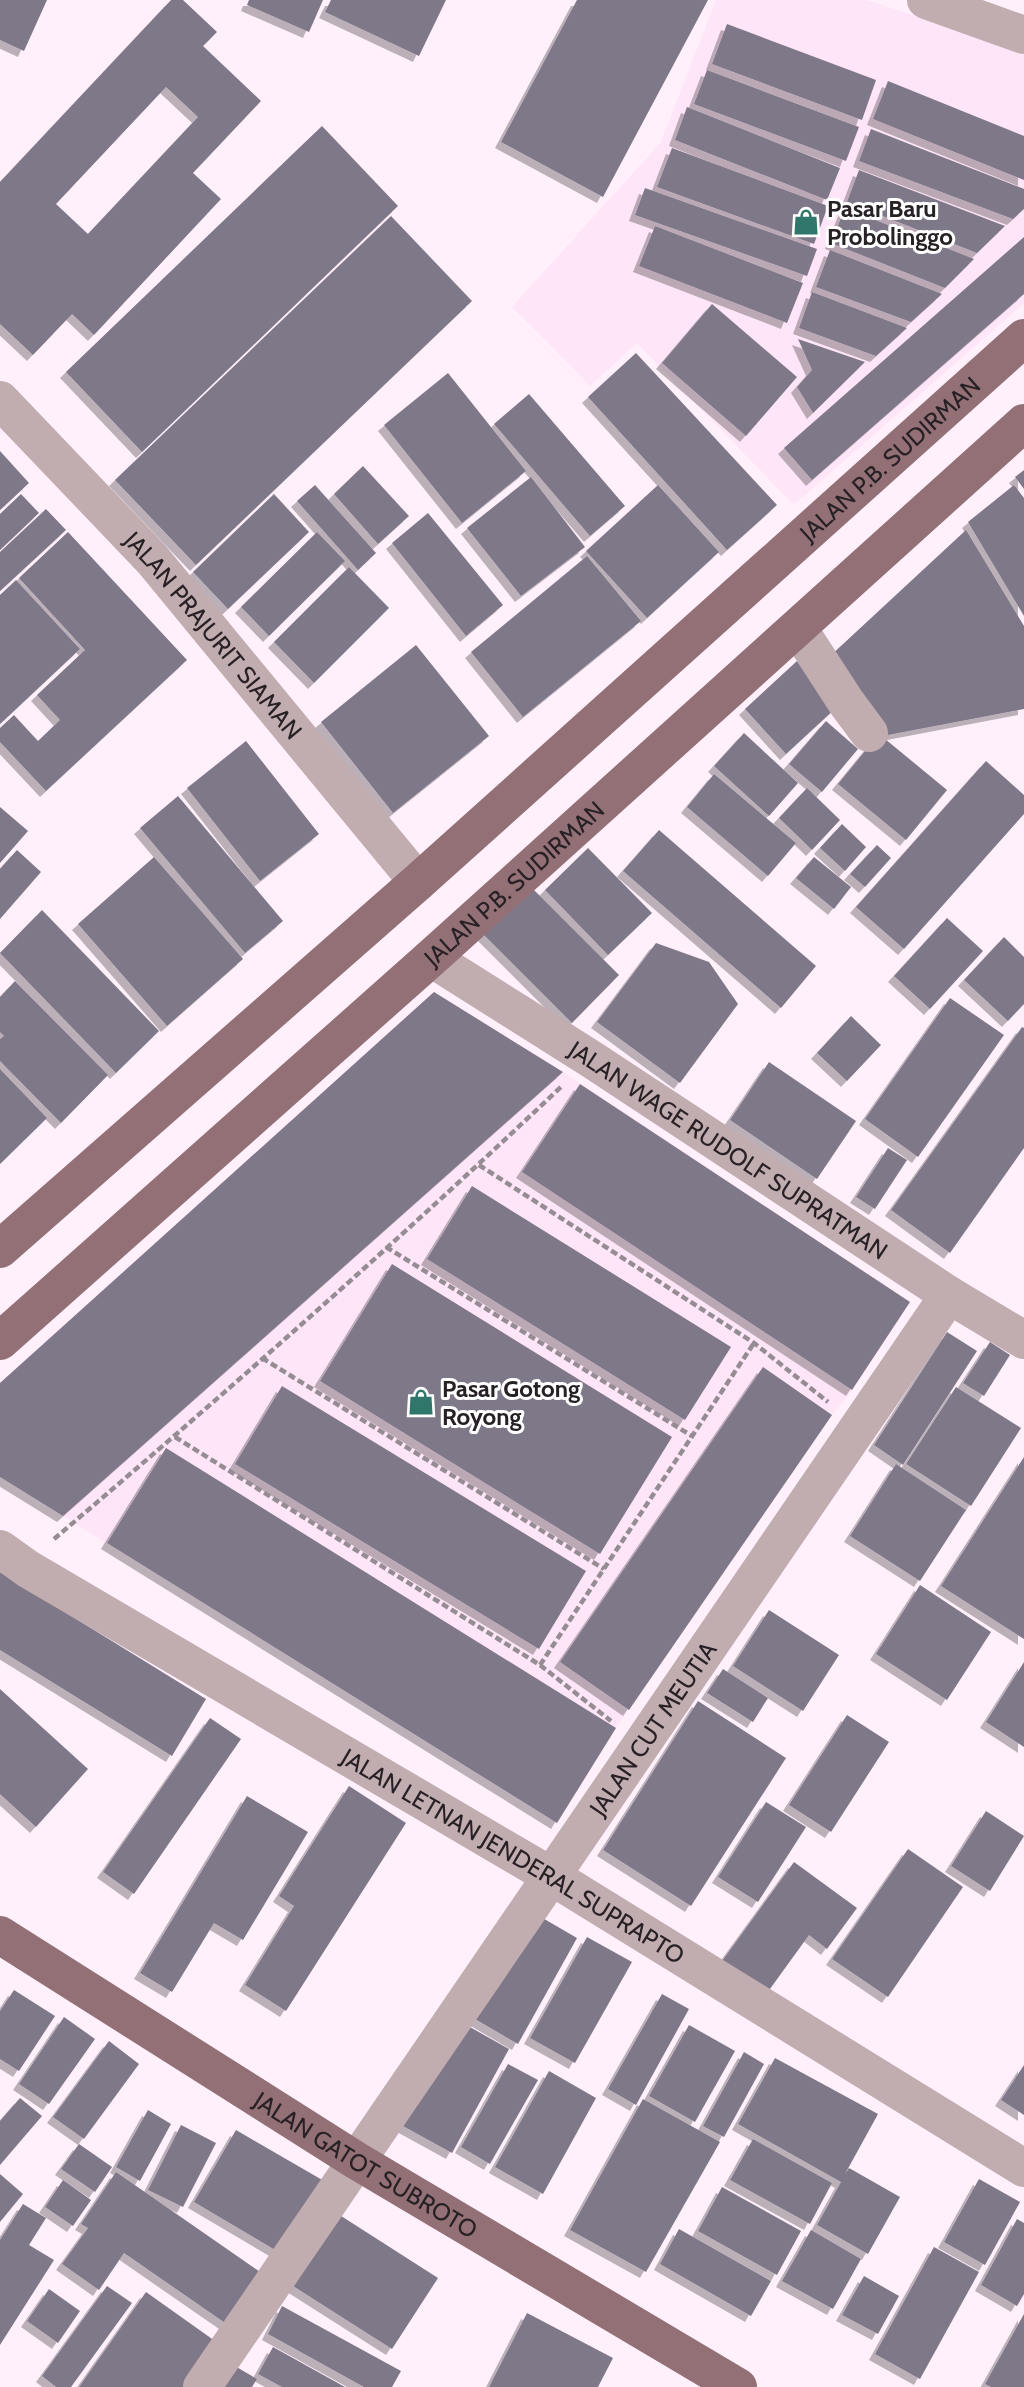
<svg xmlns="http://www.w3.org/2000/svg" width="1024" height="2387" font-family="Cabin,sans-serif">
  <defs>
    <filter id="shadow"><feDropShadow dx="-6" dy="6" stdDeviation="0" flood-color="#0004"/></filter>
  </defs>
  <rect width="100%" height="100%" fill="#fff0fb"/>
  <!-- built -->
  <g fill="#fee5f7">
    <path d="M716,0H866L1024,52V303L794,505L637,343L590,386L512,307L661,142Z"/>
    <path d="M434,992L563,1072L910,1302L852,1390L832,1415L616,1728L557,1823L0,1477V1383Z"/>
  </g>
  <!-- building -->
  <g fill="#7f7888" fill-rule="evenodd" filter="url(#shadow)">
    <path d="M0,0H47L24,51L0,40Z"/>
    <path d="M171,0H183L217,32L203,46L261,101L193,173L221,199L94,335L72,314L33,355L0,324V182ZM166,87L198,117L88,234L56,204Z"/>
    <path d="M249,0H323L309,32L247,5Z"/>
    <path d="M331,0H446L419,56L325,12Z"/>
    <path d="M577,0H708L603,197L501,142Z"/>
    <path d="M727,24L876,80L862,120L712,64Z"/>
    <path d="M707,70L859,127L846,161L694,104Z"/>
    <path d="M888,81L1024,136V180L873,119Z"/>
    <path d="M687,107L840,168L827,200L675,140Z"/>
    <path d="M322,126L398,206L142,452L66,372Z"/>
    <path d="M871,129L1024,189V209L1013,219L859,161Z"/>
    <path d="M672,148L828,206L814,244L657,187Z"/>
    <path d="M859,170L1005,226L977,253L847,202Z"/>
    <path d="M645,188L817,249L807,276L635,215Z"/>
    <path d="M845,208L974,259L945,288L831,243Z"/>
    <path d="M391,216L472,301L196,565L115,480Z"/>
    <path d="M655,226L803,283L787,323L639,266Z"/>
    <path d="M1024,237V294L812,480L784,448Z"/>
    <path d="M830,250L942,294L911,322L816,287Z"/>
    <path d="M812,292L907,328L876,356L799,328Z"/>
    <path d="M712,304L797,377L746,436L662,363Z"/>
    <path d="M798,339L865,362L813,413L797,387L812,370Z"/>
    <path d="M636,353L777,505L727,550L588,397Z"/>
    <path d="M448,373L526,471L462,523L384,425Z"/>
    <path d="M529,394L625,506L590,536L494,424Z"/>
    <path d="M0,451L29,483L0,510Z"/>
    <path d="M363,466L409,516L378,544L334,494Z"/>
    <path d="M1024,470V489L1015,477Z"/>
    <path d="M531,477L585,547L521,596L467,528Z"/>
    <path d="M315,485L376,553L358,570L297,501Z"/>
    <path d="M658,485L719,552L647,618L586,551Z"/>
    <path d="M1014,485L1024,498V616L968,522Z"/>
    <path d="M21,494L39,513L0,550V514Z"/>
    <path d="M274,494L309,532L228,609L193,572Z"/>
    <path d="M46,509L66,530L0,591V552Z"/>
    <path d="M428,513L503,605L466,636L392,543Z"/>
    <path d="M966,530L1024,626V709L888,735L828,658Z"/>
    <path d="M68,532L187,660L46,791L0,742V728L14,715L38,741L60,720L37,695L85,650L19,578Z"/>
    <path d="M317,532L345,561L269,636L241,607Z"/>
    <path d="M587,556L641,621L523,717L471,652Z"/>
    <path d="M349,567L389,608L314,683L274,642Z"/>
    <path d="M16,580L80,649L0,724V595Z"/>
    <path d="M416,645L489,736L393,813L321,722Z"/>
    <path d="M797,661L838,706L786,754L745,709Z"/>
    <path d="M826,721L858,749L822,792L789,764Z"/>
    <path d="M744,733L798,783L769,816L714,766Z"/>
    <path d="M879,734L947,790L906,840L838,784Z"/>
    <path d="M246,741L319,834L260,881L187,788Z"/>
    <path d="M986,761L1024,795V814L904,949L856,907Z"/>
    <path d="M714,774L796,843L768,876L687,807Z"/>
    <path d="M807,788L840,820L812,850L779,818Z"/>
    <path d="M178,796L283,921L245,953L140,828Z"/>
    <path d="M0,807L28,831L0,863Z"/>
    <path d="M842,824L866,847L845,871L820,848Z"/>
    <path d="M659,830L816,966L781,1008L623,871Z"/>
    <path d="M877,845L891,858L865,887L850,874Z"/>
    <path d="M588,848L652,913L608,955L545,890Z"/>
    <path d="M17,850L41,872L0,919V869Z"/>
    <path d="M154,857L243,959L167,1026L78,924Z"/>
    <path d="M814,857L851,887L834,909L796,878Z"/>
    <path d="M531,887L619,975L572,1023L484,935Z"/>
    <path d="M42,910L159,1031L116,1073L0,953Z"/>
    <path d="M947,918L983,951L930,1009L894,976Z"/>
    <path d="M1004,937L1024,957V1004L1008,1021L964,980Z"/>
    <path d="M656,943L709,962L738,1004L680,1083L597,1022Z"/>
    <path d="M15,981L108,1075L61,1123L0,1061V1039L4,1036L0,1032V997Z"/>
    <path d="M434,992L563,1072L63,1516L0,1477V1383Z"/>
    <path d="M950,998L1004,1035L918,1157L865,1119Z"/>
    <path d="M851,1016L881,1045L847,1081L817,1053Z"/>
    <path d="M1022,1027L1024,1028V1148L950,1253L891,1210Z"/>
    <path d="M769,1062L856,1121L817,1179L730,1120Z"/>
    <path d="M0,1069L47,1118L0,1164Z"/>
    <path d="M580,1084L910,1302L852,1390L522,1172Z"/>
    <path d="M888,1148L907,1160L875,1209L856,1197Z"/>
    <path d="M472,1186L731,1347L685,1420L427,1259Z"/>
    <path d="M392,1264L672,1437L600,1554L320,1381Z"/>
    <path d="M947,1332L977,1351L903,1465L874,1445Z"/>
    <path d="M990,1342L1010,1355L984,1396L963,1383Z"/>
    <path d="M763,1367L832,1415L629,1710L560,1662Z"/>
    <path d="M282,1386L586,1571L539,1649L235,1464Z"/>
    <path d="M956,1387L1021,1428L971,1506L906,1464Z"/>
    <path d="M166,1448L616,1728L557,1823L107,1543Z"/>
    <path d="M1024,1457V1639L941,1586Z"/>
    <path d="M896,1464L966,1510L920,1581L850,1536Z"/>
    <path d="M0,1572L206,1699L172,1756L0,1650Z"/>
    <path d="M920,1585L991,1632L947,1700L876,1654Z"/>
    <path d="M769,1610L839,1655L803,1711L733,1666Z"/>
    <path d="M1024,1662V1747L986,1722Z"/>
    <path d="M723,1669L768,1698L753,1722L707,1693Z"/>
    <path d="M0,1689L88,1769L36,1827L0,1794Z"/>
    <path d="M698,1701L786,1758L691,1906L603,1850Z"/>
    <path d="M847,1715L889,1742L831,1832L789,1805Z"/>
    <path d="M210,1718L241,1739L134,1894L103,1872Z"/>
    <path d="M349,1786L406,1823L286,2011L245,1985L294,1906L279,1896Z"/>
    <path d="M247,1796L308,1832L243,1940L214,1923L172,1992L140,1973Z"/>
    <path d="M766,1802L806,1827L758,1902L718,1877Z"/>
    <path d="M986,1811L1024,1836L990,1891L951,1866Z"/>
    <path d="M908,1849L963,1887L888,1997L832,1959Z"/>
    <path d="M794,1862L857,1908L827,1949L809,1935L762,2000L717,1968Z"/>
    <path d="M534,1913L577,1938L518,2044L475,2019Z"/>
    <path d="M587,1937L632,1962L575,2063L530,2038Z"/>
    <path d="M14,1990L55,2016L19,2071L0,2059V2011Z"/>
    <path d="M662,1994L689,2009L636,2105L608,2089Z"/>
    <path d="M64,2017L95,2039L49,2104L19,2084Z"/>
    <path d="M461,2022L509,2049L452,2153L403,2126Z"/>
    <path d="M689,2025L735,2051L695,2122L649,2096Z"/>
    <path d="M109,2041L139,2064L84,2139L53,2117Z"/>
    <path d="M744,2052L764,2064L724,2137L703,2126Z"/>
    <path d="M775,2058L878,2114L845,2174L849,2168L900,2197L868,2254L817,2225L841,2182L738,2124Z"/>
    <path d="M508,2064L538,2080L490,2164L461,2147Z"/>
    <path d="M1024,2065V2115L1001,2100Z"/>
    <path d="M549,2071L596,2098L543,2194L495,2167Z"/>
    <path d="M20,2098L42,2116L0,2165V2121Z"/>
    <path d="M643,2099L720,2142L646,2272L570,2230Z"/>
    <path d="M148,2110L171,2124L140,2181L116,2167Z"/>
    <path d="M181,2125L216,2143L183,2207L148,2190Z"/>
    <path d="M236,2130L324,2181L282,2254L194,2202Z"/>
    <path d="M753,2139L832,2183L810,2224L730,2180Z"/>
    <path d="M79,2144L112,2167L95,2192L61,2169Z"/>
    <path d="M116,2172L263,2274L228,2325L124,2253L99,2290L62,2264L88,2228L81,2224Z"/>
    <path d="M0,2174L23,2194L0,2222Z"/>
    <path d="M979,2179L1020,2202L985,2265L944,2242Z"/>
    <path d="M63,2180L91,2200L73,2226L45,2207Z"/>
    <path d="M722,2187L801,2231L777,2275L698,2231Z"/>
    <path d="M23,2204L46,2218L29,2245L54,2260L0,2345V2240Z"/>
    <path d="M338,2214L438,2278L392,2349L293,2286Z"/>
    <path d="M1017,2219L1024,2223V2294L1017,2306L981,2285Z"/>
    <path d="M679,2229L771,2281L751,2316L660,2264Z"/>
    <path d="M811,2230L861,2259L833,2309L782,2281Z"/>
    <path d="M934,2247L979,2272L920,2379L875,2354Z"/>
    <path d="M864,2276L899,2296L878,2334L842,2315Z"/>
    <path d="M107,2286L132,2303L71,2387H56L42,2376Z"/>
    <path d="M49,2289L80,2311L58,2343L27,2321Z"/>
    <path d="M146,2292L215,2341L183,2387H79Z"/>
    <path d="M282,2306L401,2371L392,2387H364L268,2334Z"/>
    <path d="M527,2313L613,2358L598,2387H489Z"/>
    <path d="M1024,2314V2387H991L985,2384Z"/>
    <path d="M273,2347L345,2387H282L258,2374Z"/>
    <path d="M228,2362L257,2379L252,2387H213Z"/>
  </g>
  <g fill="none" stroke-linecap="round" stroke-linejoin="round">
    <!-- path -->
    <g stroke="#968c93" stroke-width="4.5" stroke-dasharray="7 3.5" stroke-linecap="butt">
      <path d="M479,1165L754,1343L828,1402"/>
      <path d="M386,1247L692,1436"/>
      <path d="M262,1358L604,1569"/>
      <path d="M175,1437L540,1665L611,1721"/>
      <path d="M54,1539C227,1392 397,1242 562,1086"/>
      <path d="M540,1665L754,1343"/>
    </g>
    <!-- minor -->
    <g stroke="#c1acb0" stroke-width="38">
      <path d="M926,0L1024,35"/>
      <path id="s1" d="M0,400L152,559L418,882"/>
      <path d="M798,628L846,702L869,733"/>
      <path id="s2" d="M431,958L591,1059L949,1295L1024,1340"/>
      <path id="s3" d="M0,1549L28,1569L551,1876L1024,2168"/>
      <path id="s4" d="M202,2387L949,1295"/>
    </g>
    <!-- major -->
    <g stroke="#937076" stroke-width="38">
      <path id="s5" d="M0,1249L418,882L1024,338"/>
      <path id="s6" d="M0,1341L431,958L1024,423"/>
      <path id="s7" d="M0,1935L357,2161L738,2387"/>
    </g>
  </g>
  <!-- icons -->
  <defs>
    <g id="shop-bare" transform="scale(2.1)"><path d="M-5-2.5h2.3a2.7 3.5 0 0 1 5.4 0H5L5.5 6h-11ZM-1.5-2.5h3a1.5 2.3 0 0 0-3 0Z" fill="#31766a" stroke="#fff" stroke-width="2.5" paint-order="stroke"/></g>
  </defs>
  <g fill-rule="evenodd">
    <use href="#shop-bare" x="806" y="222"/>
    <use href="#shop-bare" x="421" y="1402"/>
  </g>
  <g text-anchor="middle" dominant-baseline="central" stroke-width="6" stroke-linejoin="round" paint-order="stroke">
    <!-- poi labels -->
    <g font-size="24" font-weight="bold" fill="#272125" stroke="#fff" text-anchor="start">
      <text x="827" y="208">Pasar Baru<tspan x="827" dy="28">Probolinggo</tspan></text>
      <text x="442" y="1388">Pasar Gotong<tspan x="442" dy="28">Royong</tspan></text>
    </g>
    <!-- street labels -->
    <g font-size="24" fill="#272125" stroke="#fff">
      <text stroke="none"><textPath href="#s5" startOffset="1190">JALAN P.B. SUDIRMAN</textPath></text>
      <text stroke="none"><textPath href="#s1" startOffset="318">JALAN PRAJURIT SIAMAN</textPath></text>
      <text stroke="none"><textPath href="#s6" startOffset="688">JALAN P.B. SUDIRMAN</textPath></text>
      <text stroke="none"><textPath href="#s2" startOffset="354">JALAN WAGE RUDOLF SUPRATMAN</textPath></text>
      <text stroke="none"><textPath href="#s4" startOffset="798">JALAN CUT MEUTIA</textPath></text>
      <text stroke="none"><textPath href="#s3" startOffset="598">JALAN LETNAN JENDERAL SUPRAPTO</textPath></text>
      <text stroke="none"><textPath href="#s7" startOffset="432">JALAN GATOT SUBROTO</textPath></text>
    </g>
  </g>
</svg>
